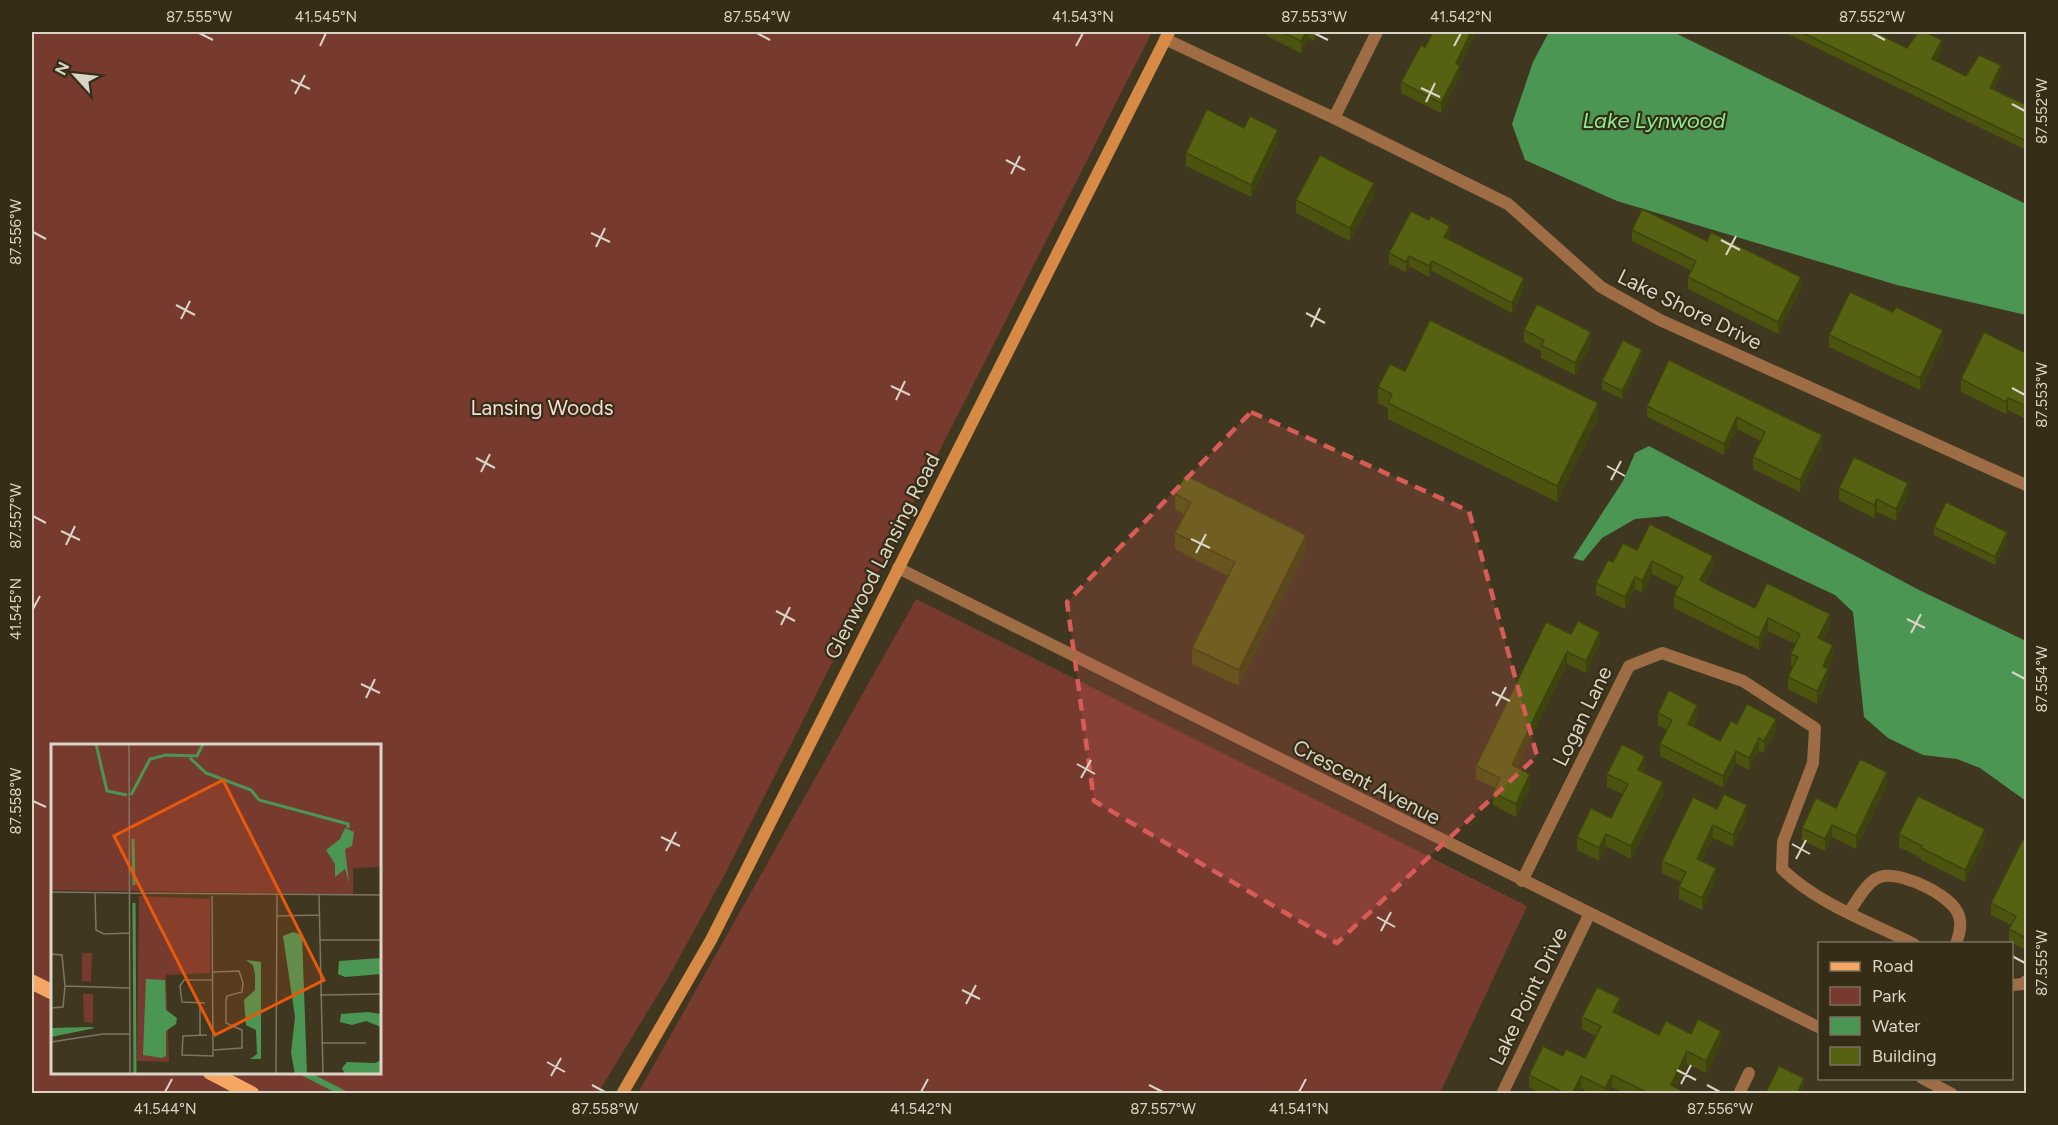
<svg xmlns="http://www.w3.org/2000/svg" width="2058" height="1125" font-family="Figtree,sans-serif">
  <rect width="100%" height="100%" fill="#403720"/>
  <!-- green -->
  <g fill="#763a2f" fill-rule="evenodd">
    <path d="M32,32H1152L724,876L668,978L598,1093H32ZM52,746H380V1072H52Z"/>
    <path d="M916,599L1527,906L1440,1093H638Z"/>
  </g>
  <!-- water -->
  <g fill="#4c9653">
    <path d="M1549,32H1673L2026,204V315L1897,285L1617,201L1525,160L1512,124L1533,62Z"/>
    <path d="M1649,446L1919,590L2026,641V801L1980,768L1957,759L1923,755L1888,738L1864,717L1853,612L1835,595L1667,516L1635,519L1602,538L1583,561L1573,558L1623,481L1635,453Z"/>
  </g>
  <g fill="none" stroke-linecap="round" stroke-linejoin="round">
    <!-- stream -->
    <path stroke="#4c9653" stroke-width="6" d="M302,1072L345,1094"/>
    <!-- minor -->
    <g stroke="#9e6d45" stroke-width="12">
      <path d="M1165,39L1334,118L1508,204L1601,287L1660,320L2026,485"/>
      <path d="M1334,118L1377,32"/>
      <path d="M898,568L1820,1028"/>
      <path d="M1522,881L1629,666L1662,653L1743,681L1815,728L1813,763L1783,842L1782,869C1818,904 1870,922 1914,944"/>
      <path d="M1849,912C1858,900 1868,878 1884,876C1905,873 1953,896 1959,916C1962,926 1959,935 1956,944"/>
      <path d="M2012,985L2023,984L2026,981"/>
      <path d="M1922,1078L1952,1094"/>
      <path d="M1502,1094L1589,915"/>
      <path d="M1739,1094L1749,1073"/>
    </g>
    <!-- secondary -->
    <path stroke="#d78a46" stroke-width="12" d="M622,1094L711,940L1169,32"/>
    <!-- primary -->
    <g stroke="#f5a663" stroke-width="15">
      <path d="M32,982L52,992"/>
      <path d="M210,1072L252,1094"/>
    </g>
  </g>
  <!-- wall -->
  <g fill="#4b530f">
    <path d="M1267,32H1318L1314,41L1309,38L1301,53L1267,36Z"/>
    <path d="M1433,32H1476L1460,66V76L1441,113L1401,93V82L1425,47Z"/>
    <path d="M1784,32H1877V33L1907,48H1942L1936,61L1966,76L2001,74L1994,89L2024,104L2026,101V150Z"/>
    <path d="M1244,128L1278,143L1251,197L1186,166V153Z"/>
    <path d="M1374,195L1350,241L1296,213V200Z"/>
    <path d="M1632,230L1707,241L1801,289L1778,334L1688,289V277L1692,271L1632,241Z"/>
    <path d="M1450,236L1449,239L1524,289L1512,313L1432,271L1429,277L1409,266L1406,272L1389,264V253Z"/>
    <path d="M1524,330L1591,344L1575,375L1541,358V351L1524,342Z"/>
    <path d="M1829,335L1943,342L1920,390L1829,347Z"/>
    <path d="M2026,353V419L2008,410L2006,414L1961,392V379Z"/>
    <path d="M1642,358L1622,399L1602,389V381Z"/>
    <path d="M1669,360L1822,447L1800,492L1753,469V457L1761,441L1737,429L1724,455L1647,417V406Z"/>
    <path d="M1405,371L1598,419L1557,502L1388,419V408L1378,403V387Z"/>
    <path d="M1839,488L1908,496L1896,521L1877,512L1874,518L1839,500Z"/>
    <path d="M1175,494L1306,551L1239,686L1192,664V648L1228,576L1175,549V533L1184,514L1175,510Z"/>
    <path d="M1934,527L2007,541L1995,565L1934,535Z"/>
    <path d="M1637,550L1713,569L1705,583L1755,608L1830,626L1823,641L1833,658L1828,668V681L1817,704L1788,689V677L1793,667L1791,666V654L1795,644L1768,631L1759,650L1674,608V595L1678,587L1652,574L1642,593L1635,589L1625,609L1596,595V583L1613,562Z"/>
    <path d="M1571,634L1600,644L1586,673L1567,664L1535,729L1517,768L1530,787L1516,817L1493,805V793L1496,788L1476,779V766Z"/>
    <path d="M1658,713L1697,717L1693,727L1720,741L1737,724L1776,731L1764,753L1759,751L1749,770L1736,763L1723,788L1660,756V744L1667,730L1658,725Z"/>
    <path d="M1645,768L1643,772L1663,795L1631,859L1606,846L1599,861L1577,850V837L1611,818L1623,794L1607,787V774Z"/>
    <path d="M1887,785L1856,849L1832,837L1825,851L1802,840V828L1836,808Z"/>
    <path d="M1717,809L1747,817L1733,847L1713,838L1702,861L1716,881L1702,910L1679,899V887L1681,882L1662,873V861Z"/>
    <path d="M1899,834L1985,842L1965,882L1921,860V858L1899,847Z"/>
    <path d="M2026,841V950L2009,942V929L2011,925L1991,915V903Z"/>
    <path d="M1620,1011L1618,1015L1659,1035L1691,1034L1721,1043L1706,1073L1687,1064L1676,1087L1688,1094H1624L1612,1087L1609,1094H1591L1581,1088L1578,1094H1541L1529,1087V1075L1563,1056L1585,1058L1596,1036L1582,1029V1017Z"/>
  </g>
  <!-- shaded-wall -->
  <g fill="#3d440d">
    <path d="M1306,32H1309V38L1301,53V41Z"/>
    <path d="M1314,32H1318L1314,41Z"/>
    <path d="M1471,32H1476L1456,74V63Z"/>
    <path d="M1942,40V48L1932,68V59Z"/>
    <path d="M2001,65V74L1990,96V88Z"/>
    <path d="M1460,66V76L1441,113V103Z"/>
    <path d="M1278,130V143L1251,197V185Z"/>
    <path d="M1374,183V195L1350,241V228Z"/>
    <path d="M1450,226V236L1444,247V237Z"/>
    <path d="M1409,256V266L1406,272V262Z"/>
    <path d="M1432,261V271L1429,277V266Z"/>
    <path d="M1801,277V289L1778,334V322Z"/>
    <path d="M1524,278V289L1512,313V303Z"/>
    <path d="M1943,330V342L1920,390V378Z"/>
    <path d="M1591,332V344L1575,375V363Z"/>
    <path d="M1642,350V358L1622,399V391Z"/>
    <path d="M2008,398V410L2006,414V402Z"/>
    <path d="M1598,403V419L1557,502V486Z"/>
    <path d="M1737,417V429L1724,455V444Z"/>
    <path d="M1822,435V447L1800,492V480Z"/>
    <path d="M1908,483V496L1896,521V509Z"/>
    <path d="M1877,499V512L1874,518V505Z"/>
    <path d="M2007,532V541L1995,565V557Z"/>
    <path d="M1306,535V551L1239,686V670Z"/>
    <path d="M1713,556V569L1700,593V580Z"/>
    <path d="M1652,561V574L1642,593V581Z"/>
    <path d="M1635,577V589L1625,609V597Z"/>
    <path d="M1830,614V626L1818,651V638Z"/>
    <path d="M1768,618V631L1759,650V638Z"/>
    <path d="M1600,632V644L1586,673V661Z"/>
    <path d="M1833,645V658L1823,678V666Z"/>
    <path d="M1567,652V664L1512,778V765Z"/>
    <path d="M1828,669V681L1817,704V691Z"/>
    <path d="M1697,705V717L1688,736V724Z"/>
    <path d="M1776,719V731L1764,753V741Z"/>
    <path d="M1759,738V751L1749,770V758Z"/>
    <path d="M1736,751V763L1723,788V776Z"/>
    <path d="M1645,756V768L1638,782V770Z"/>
    <path d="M1887,772V785L1856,849V836Z"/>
    <path d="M1530,774V787L1516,817V804Z"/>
    <path d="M1663,782V795L1631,859V846Z"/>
    <path d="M1747,805V817L1733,847V835Z"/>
    <path d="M1713,825V838L1697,871V859Z"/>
    <path d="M1832,825V837L1825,851V839Z"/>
    <path d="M1985,829V842L1965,882V870Z"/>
    <path d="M1606,834V846L1599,861V848Z"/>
    <path d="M1716,868V881L1702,910V898Z"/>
    <path d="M1620,998V1011L1613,1025V1012Z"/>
    <path d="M1721,1031V1043L1706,1073V1061Z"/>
    <path d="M1687,1051V1064L1672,1094L1671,1085Z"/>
    <path d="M1612,1075V1087L1609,1094H1605V1088Z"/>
    <path d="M1581,1076V1088L1578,1094H1572Z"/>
    <path d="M1804,1078V1087L1801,1094H1797Z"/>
  </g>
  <!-- building -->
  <g fill="#576112" stroke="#3d440d" stroke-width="1.5">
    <path d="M1282,32H1306L1301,41Z"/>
    <path d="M1433,32H1471L1456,63L1460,66L1441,103L1401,82L1421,45L1425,47Z"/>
    <path d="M1801,32H1875L1907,48L1918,32H1925L1942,40L1932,59L1966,76L1979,55L2001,65L1990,88L2024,104L2026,101V141Z"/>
    <path d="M1207,109L1244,128L1250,116L1278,130L1251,185L1186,153Z"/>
    <path d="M1320,155L1374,183L1350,228L1296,200Z"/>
    <path d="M1642,209L1707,241L1711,232L1801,277L1778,322L1688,277L1696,261L1632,230Z"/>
    <path d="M1411,211L1429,220L1431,216L1450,226L1444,237L1524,278L1512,303L1432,261L1429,266L1409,256L1406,262L1389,253Z"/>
    <path d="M1850,292L1893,312L1896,307L1943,330L1920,378L1829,335Z"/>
    <path d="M1537,304L1591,332L1575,363L1541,345L1544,340L1524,330Z"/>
    <path d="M1430,320L1598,403L1557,486L1388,403L1392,394L1378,387L1390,364L1405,371Z"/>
    <path d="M1984,332L2026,353V406L2008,398L2006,402L1961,379Z"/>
    <path d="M1623,340L1642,350L1622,391L1602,381Z"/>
    <path d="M1669,360L1822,435L1800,480L1753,457L1765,432L1737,417L1724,444L1647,406Z"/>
    <path d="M1854,457L1908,483L1896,509L1877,499L1874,505L1839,488Z"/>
    <path d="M1185,475L1306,535L1239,670L1192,648L1235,562L1175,533L1191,502L1175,494Z"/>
    <path d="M1946,502L2007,532L1995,557L1934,527Z"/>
    <path d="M1650,524L1713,556L1700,580L1714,588L1755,608L1767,583L1830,614L1818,638L1833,645L1823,666L1828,669L1817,691L1788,677L1798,657L1791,654L1800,634L1768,618L1759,638L1674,595L1683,577L1652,561L1642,581L1635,577L1625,597L1596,583L1608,560L1613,562L1623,543L1637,550Z"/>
    <path d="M1578,621L1600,632L1586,661L1567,652L1535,716L1512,765L1530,774L1516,804L1493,793L1500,778L1476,766L1546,622L1571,634Z"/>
    <path d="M1669,690L1697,705L1688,724L1720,741L1731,721L1737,724L1747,704L1776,719L1764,741L1759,738L1749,758L1736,751L1723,776L1660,744L1672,720L1658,713Z"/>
    <path d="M1622,744L1645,756L1638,770L1663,782L1631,846L1606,834L1599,848L1577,837L1591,808L1611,818L1628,784L1607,774Z"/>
    <path d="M1860,759L1887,772L1856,836L1832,825L1825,839L1802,828L1816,798L1836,808Z"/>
    <path d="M1724,794L1747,805L1733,835L1713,825L1697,859L1716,868L1702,898L1679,887L1686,872L1662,861L1693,797L1717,809Z"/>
    <path d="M1918,796L1985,829L1965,870L1921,848L1922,846L1899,834Z"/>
    <path d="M2023,839L2026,841V938L2009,929L2016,916L1991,903Z"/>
    <path d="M1597,987L1620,998L1613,1012L1659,1035L1666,1021L1691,1034L1698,1019L1721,1031L1706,1061L1687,1051L1671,1085L1688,1094H1650L1612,1075L1605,1088L1581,1076L1572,1094H1566L1529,1075L1543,1046L1563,1056L1566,1049L1585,1058L1601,1026L1582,1017Z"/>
    <path d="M1779,1066L1804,1078L1797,1094H1765Z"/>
  </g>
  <!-- marked area -->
  <path fill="#d75c58" fill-opacity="0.2" stroke="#d75c58" stroke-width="4.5" stroke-dasharray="12 8" stroke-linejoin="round" d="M1251,412L1469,511L1537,756L1337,943L1094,801L1067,602Z"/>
  <!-- ticks -->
  <path fill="none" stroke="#dad4c7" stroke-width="2" d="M199,33L213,40M757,33L770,40M1314,33L1328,40M1872,33L1885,40M320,46L326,33M1076,46L1083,33M1454,46L1461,33M291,80L310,89M1421,88L1440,97M295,94L305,75M1426,102L1435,83M2012,104L2025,111M1006,160L1025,170M1011,174L1020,156M33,232L46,239M591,233L610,242M1721,240L1740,250M596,247L605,228M1726,255L1736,236M176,305L195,315M1306,313L1325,323M181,319L190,301M1311,327L1320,308M891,386L910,395M2012,388L2025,395M896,400L905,381M476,458L495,468M1607,466L1625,476M481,472L490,454M1611,480L1621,461M33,516L46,523M61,531L80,540M1191,539L1210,548M66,545L75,526M1196,553L1206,534M33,609L40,596M776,611L795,621M1907,619L1925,628M781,625L790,607M1911,633L1921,614M2012,672L2025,679M361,684L380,693M1492,692L1510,701M366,698L375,679M1496,706L1506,687M1077,764L1095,774M1081,778L1091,760M33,801L46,807M661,837L680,846M1792,844L1810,854M666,851L676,832M1796,859L1806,840M1377,917L1395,927M1381,931L1391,912M2012,956L2025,963M962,990L980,999M966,1004L976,985M547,1062L565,1072M1677,1070L1696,1080M551,1076L561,1058M1681,1084L1691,1065M592,1085L605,1092M1149,1085L1163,1092M1707,1085L1720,1092M165,1092L172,1079M921,1092L928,1079M1299,1092L1306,1079"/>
  <g text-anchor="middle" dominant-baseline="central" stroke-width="4.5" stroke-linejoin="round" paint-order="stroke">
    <!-- street labels -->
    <g font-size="21" fill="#dad4c7" stroke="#362d16">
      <text transform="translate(1690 309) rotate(26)">Lake Shore Drive</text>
      <text transform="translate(882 556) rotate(-63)">Glenwood Lansing Road</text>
      <text transform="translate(1582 716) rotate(-64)">Logan Lane</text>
      <text transform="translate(1367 782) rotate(27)">Crescent Avenue</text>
      <text transform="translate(1528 996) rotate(-64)">Lake Point Drive</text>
    </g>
    <!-- park labels -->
    <g font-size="21" fill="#f6dbd6" stroke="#362d16">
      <text x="542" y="407">Lansing Woods</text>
    </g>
    <!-- water labels -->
    <g font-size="22" font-style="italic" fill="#89eb90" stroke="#362d16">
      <text x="1654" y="120">Lake Lynwood</text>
    </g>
  </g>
  <!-- overview -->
  <g transform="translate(51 744)">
    <rect width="330" height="330" fill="#403720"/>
    <path d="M0,0H330V123L302,124V150L0,146ZM88,152L159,155V229L115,231L118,318L86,317ZM31,209H41L40,238L31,237ZM32,250H42V279L33,278Z" fill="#763a2f"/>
    <path d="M294,84L303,88L301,102L294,105L298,139L294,125L284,133V120L275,106L289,95ZM242,188L251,191L256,330H244L240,309L244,273L232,192ZM330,214V230L294,233L287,230L288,217ZM195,216L210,218V315H199L206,310L205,286L195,281L193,256L204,246V230L202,221ZM95,235L114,236L115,266L126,274L125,280L115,287V312L111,314L92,311ZM317,268L330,270V283L315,277L301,281L289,278L290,270ZM40,283L44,284L0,293V284ZM330,316V330H294L291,324L296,318L324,319Z" fill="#4c9653"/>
    <path fill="none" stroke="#4c9653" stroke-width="3" d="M45,0L56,47L76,51M139,14L155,29L200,46L208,56L297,80V84M80,51L99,15L115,11L146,12L152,0M82,95L83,141M83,159L84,330"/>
    <path fill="none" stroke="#7e7663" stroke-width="1.5" d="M78,0L79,330M0,148L78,149M44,148L45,186L53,190L78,189M78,149L330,151M268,151L272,330M226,172L268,171M269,196H330M0,210L11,211L14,242L12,263L0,264M162,228L188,227L192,239L191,248L176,252L175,257V279L191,286V304L163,306M14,242L78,244M269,251L330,250M149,259V291M154,259L131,258L129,242L133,236H162M156,291L132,292L131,311L162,312L161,152M0,298L52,290H79M270,299H315M225,330L226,151"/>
    <path fill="#e8590c" fill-opacity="0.15" stroke="#e8590c" stroke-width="3" d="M172,36L273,236L164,291L63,92Z"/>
    <rect width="330" height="330" fill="none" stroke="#dad4c7" stroke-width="3"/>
  </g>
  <!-- border -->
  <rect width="2058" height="1125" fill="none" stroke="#362d16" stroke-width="66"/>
  <!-- legend -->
  <rect x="1818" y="942" width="195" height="138" fill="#362d16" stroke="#78705d" stroke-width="1.5"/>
  <rect x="1830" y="962" width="30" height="9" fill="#f5a663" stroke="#78705d" stroke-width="1.5"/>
  <text x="1872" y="972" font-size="18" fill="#dad4c7">Road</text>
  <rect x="1830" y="987" width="30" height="18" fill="#763a2f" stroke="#78705d" stroke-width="1.5"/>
  <text x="1872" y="1002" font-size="18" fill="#dad4c7">Park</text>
  <rect x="1830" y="1017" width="30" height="18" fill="#4c9653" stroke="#78705d" stroke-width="1.5"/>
  <text x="1872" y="1032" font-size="18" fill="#dad4c7">Water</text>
  <rect x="1830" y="1047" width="30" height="18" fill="#576112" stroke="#78705d" stroke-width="1.5"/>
  <text x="1872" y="1062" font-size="18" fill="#dad4c7">Building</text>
  <!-- north arrow -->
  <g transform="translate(75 75) rotate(297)" stroke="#362d16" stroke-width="4.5" paint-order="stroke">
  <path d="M0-4.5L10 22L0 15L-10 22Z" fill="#dad4c7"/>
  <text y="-9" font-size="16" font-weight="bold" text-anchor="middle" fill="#dad4c7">N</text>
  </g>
  <rect x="33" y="33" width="1992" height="1059" fill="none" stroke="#dad4c7" stroke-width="2"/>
  <g font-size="15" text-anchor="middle" fill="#dad4c7">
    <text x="199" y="22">87.555°W</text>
    <text x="326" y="22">41.545°N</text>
    <text x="757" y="22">87.554°W</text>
    <text x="1083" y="22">41.543°N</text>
    <text x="1314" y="22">87.553°W</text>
    <text x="1461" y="22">41.542°N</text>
    <text x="1872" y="22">87.552°W</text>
    <text transform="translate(2042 111) rotate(-90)" y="5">87.552°W</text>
    <text transform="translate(16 232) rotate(-90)" y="5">87.556°W</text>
    <text transform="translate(2042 395) rotate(-90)" y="5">87.553°W</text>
    <text transform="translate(16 516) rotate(-90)" y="5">87.557°W</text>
    <text transform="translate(16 609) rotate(-90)" y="5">41.545°N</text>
    <text transform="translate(2042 679) rotate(-90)" y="5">87.554°W</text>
    <text transform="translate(16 801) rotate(-90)" y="5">87.558°W</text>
    <text transform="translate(2042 963) rotate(-90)" y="5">87.555°W</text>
    <text x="165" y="1114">41.544°N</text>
    <text x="605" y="1114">87.558°W</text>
    <text x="921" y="1114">41.542°N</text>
    <text x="1163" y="1114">87.557°W</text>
    <text x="1299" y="1114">41.541°N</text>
    <text x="1720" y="1114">87.556°W</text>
  </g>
</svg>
